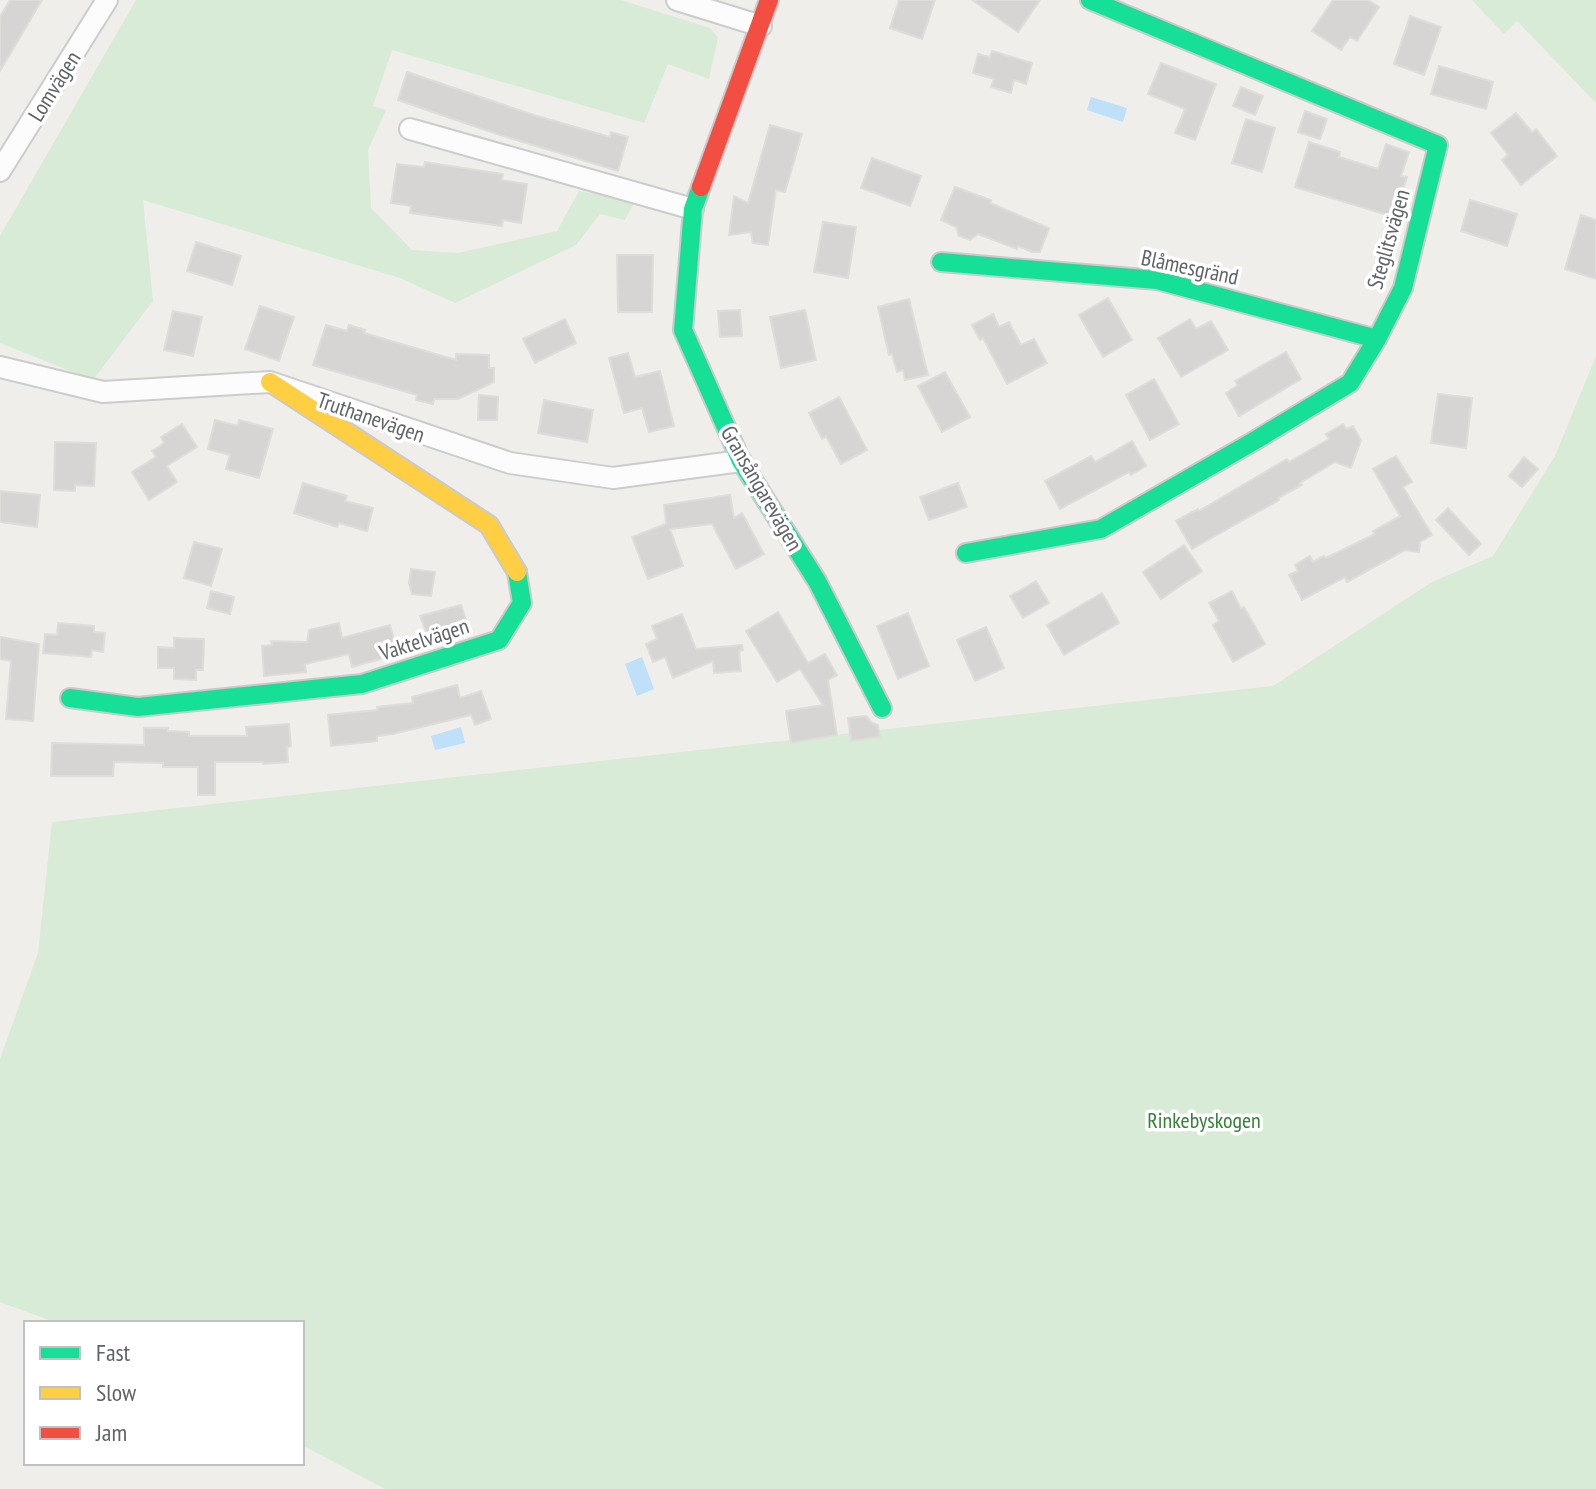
<svg xmlns="http://www.w3.org/2000/svg" width="1596" height="1489" font-family="'PT Sans Narrow',sans-serif">
  <rect width="100%" height="100%" fill="#efeeea"/>
  <!-- green -->
  <g fill="#d8ebd6">
    <path d="M136,0H621L710,28L718,38L709,79L668,64L644,123L392,50L373,106L386,110L368,150L371,208L412,250L458,253L557,231L579,191L635,201L625,220L600,214L576,245L455,303L400,278L143,200L153,301L93,380L0,343V236Z"/>
    <path d="M1472,0H1596V103L1517,21L1504,34Z"/>
    <path d="M1596,356V1489H385L302,1445V1323H57L0,1302V1059L38,953L52,822L1273,686L1432,582L1493,556L1555,456Z"/>
  </g>
  <!-- water -->
  <g fill="#bfe0f9">
    <path d="M1091,97L1127,108L1123,122L1087,110Z"/>
    <path d="M642,657L654,689L637,696L625,664Z"/>
    <path d="M461,727L465,743L435,750L431,736Z"/>
  </g>
  <!-- building -->
  <g fill="#d6d5d3" stroke="#deddd9" stroke-width="2">
    <path d="M10,0H42L0,71V17Z"/>
    <path d="M899,0H935L922,39L890,28Z"/>
    <path d="M972,0H1040L1018,32Z"/>
    <path d="M1333,0H1368L1379,7L1357,41L1350,37L1341,50L1312,31Z"/>
    <path d="M1410,16L1441,27L1424,75L1394,64Z"/>
    <path d="M992,51L1032,63L1026,84L1014,80L1011,93L991,87L994,79L973,73L978,54L990,57Z"/>
    <path d="M1161,63L1216,84L1195,140L1175,133L1185,109L1148,94Z"/>
    <path d="M1439,66L1493,82L1486,109L1431,94Z"/>
    <path d="M407,72L534,115L610,137L611,132L628,137L618,171L497,134L398,100Z"/>
    <path d="M1241,87L1263,96L1255,115L1233,106Z"/>
    <path d="M1305,111L1327,119L1320,139L1298,132Z"/>
    <path d="M1516,113L1532,132L1536,129L1557,156L1521,185L1502,160L1508,155L1491,133Z"/>
    <path d="M1246,119L1275,128L1262,172L1232,163Z"/>
    <path d="M770,125L802,134L785,192L776,190L768,245L753,243L751,232L729,235L734,196L748,203Z"/>
    <path d="M1309,142L1340,152L1339,157L1378,169L1386,144L1409,152L1401,176L1407,177L1394,217L1295,187Z"/>
    <path d="M872,158L921,176L910,206L861,188Z"/>
    <path d="M425,162L503,174L502,180L527,184L521,223L503,220L502,226L410,213L411,206L391,203L397,164L424,167Z"/>
    <path d="M955,187L991,200L990,203L1049,228L1040,252H1032L1018,246L1017,249L978,234L970,240L959,236L956,227L941,220Z"/>
    <path d="M1470,200L1517,214L1507,246L1461,231Z"/>
    <path d="M1581,215L1596,220V279L1565,269Z"/>
    <path d="M823,222L856,227L848,278L814,272Z"/>
    <path d="M196,242L241,256L232,285L187,271Z"/>
    <path d="M617,255H653L652,312H618Z"/>
    <path d="M1108,298L1132,340L1103,357L1079,315Z"/>
    <path d="M909,299L928,375L905,380L903,370L897,372L892,354L889,355L878,307Z"/>
    <path d="M260,306L294,317L279,361L245,349Z"/>
    <path d="M740,310L742,336L720,337L718,311Z"/>
    <path d="M805,310L816,360L781,368L770,317Z"/>
    <path d="M173,311L202,317L193,356L164,350Z"/>
    <path d="M993,314L999,327L1009,322L1021,345L1034,339L1047,363L1007,384L983,338L980,340L972,325Z"/>
    <path d="M565,319L576,343L535,363L523,339Z"/>
    <path d="M1190,319L1196,329L1211,321L1228,350L1181,377L1158,338Z"/>
    <path d="M326,325L347,331L349,325L365,330L364,333L456,360V354L489,355V368H494V382L458,399H434L433,404L416,400L417,395L313,365Z"/>
    <path d="M1286,352L1301,379L1239,416L1226,393L1238,385L1235,381Z"/>
    <path d="M628,353L635,377L660,371L674,426L649,432L642,408L624,413L609,358Z"/>
    <path d="M945,372L970,417L942,432L918,386Z"/>
    <path d="M1154,379L1179,424L1150,440L1126,395Z"/>
    <path d="M1438,394L1472,398L1466,448L1431,443Z"/>
    <path d="M479,395L498,397L497,420H478Z"/>
    <path d="M839,397L867,450L841,464L826,436L822,439L809,413Z"/>
    <path d="M544,400L593,410L587,442L538,433Z"/>
    <path d="M215,420L238,426L239,420L273,429L259,478L226,469L230,455L208,449Z"/>
    <path d="M182,424L197,447L167,466L177,482L149,500L132,472L156,457L152,451L164,443L161,437Z"/>
    <path d="M1343,424L1347,429L1353,426L1361,440L1351,468L1335,462L1300,483L1302,485L1278,498L1279,500L1192,549L1176,521L1198,509L1199,511L1270,469L1287,459L1289,462L1329,439L1326,434Z"/>
    <path d="M1132,441L1146,466L1131,475L1129,472L1060,509L1045,481L1091,456L1095,462Z"/>
    <path d="M55,442L96,443L94,486L75,485V491L54,490Z"/>
    <path d="M1396,456L1412,482L1403,487L1432,535L1420,542L1419,552L1405,550L1347,582L1345,577L1302,600L1289,575L1298,571L1295,565L1310,556L1313,562L1324,556L1326,558L1375,534L1373,531L1400,516L1373,469Z"/>
    <path d="M1524,457L1538,469L1522,487L1509,476Z"/>
    <path d="M303,483L347,496L345,501L373,508L367,531L339,523L337,527L294,513Z"/>
    <path d="M958,483L967,507L929,520L920,497Z"/>
    <path d="M0,491L40,495L37,527L0,522Z"/>
    <path d="M730,495L734,518L742,513L764,554L736,569L712,524L670,529L683,566L648,579L632,537L666,524L664,505Z"/>
    <path d="M1448,508L1481,544L1469,555L1436,520Z"/>
    <path d="M194,542L222,549L211,586L184,578Z"/>
    <path d="M1184,545L1202,571L1161,599L1143,572Z"/>
    <path d="M411,569L435,572L431,596L412,594L409,583Z"/>
    <path d="M1036,581L1049,603L1023,618L1010,596Z"/>
    <path d="M211,591L234,597L230,614L207,608Z"/>
    <path d="M1232,591L1241,609L1244,607L1265,644L1233,662L1213,625L1219,621L1209,603Z"/>
    <path d="M1102,593L1119,623L1064,655L1047,625Z"/>
    <path d="M461,605L470,631L446,638L444,631L428,637L420,616Z"/>
    <path d="M778,612L808,663L825,654L837,675L828,680L837,735L791,743L786,711L823,705L800,669L777,682L746,631Z"/>
    <path d="M908,613L929,666L898,679L877,626Z"/>
    <path d="M682,614L696,649L742,645L743,650L739,651L741,671L714,673L713,661L673,678L665,657L653,662L646,644L657,639L652,626Z"/>
    <path d="M58,623L94,626V632L105,633L103,652L92,650L91,657L43,653L45,634L57,635Z"/>
    <path d="M339,623L342,638L390,625L398,654L352,667L349,654L305,664L306,672L264,676L262,646L272,645L271,641L307,642L309,630Z"/>
    <path d="M986,627L1004,668L975,681L957,640Z"/>
    <path d="M0,637L39,644L33,721L6,719L11,661L0,659Z"/>
    <path d="M174,638L204,639L203,670H196V680L174,679V668H158V647L174,648Z"/>
    <path d="M457,685L460,698L481,691L491,719L475,725L471,715L393,734L377,736V741L331,746L328,715L377,710V707L413,703L412,697Z"/>
    <path d="M866,716L872,723L878,725L880,737L851,741L848,718Z"/>
    <path d="M289,724L291,746L287,747L288,762L263,764V762H215V795H198V767H163V763L114,762L113,776H51L52,743L144,745V728H168V731L189,732V736H247L246,727Z"/>
  </g>
  <g fill="none" stroke-linecap="round" stroke-linejoin="round">
    <!-- street casing -->
    <g stroke="#cbcccc" stroke-width="24">
      <g id="street">
        <path d="M677,0L761,26"/>
        <path d="M410,129L693,209"/>
        <path d="M0,171L107,0"/>
        <path d="M0,367L103,392L270,382L510,463L613,478L741,461"/>
      </g>
    </g>
    <!-- fast casing -->
    <g stroke="#cacacb" stroke-width="22">
      <g id="fast">
        <path d="M701,187L693,209L683,330L741,461L817,581L882,708"/>
        <path d="M941,262L1157,280L1377,339"/>
        <path d="M966,553L1101,529L1254,441L1350,383L1377,339L1403,288L1438,145L1090,0"/>
        <path d="M70,698L138,707L362,684L499,640L522,603L517,572"/>
      </g>
    </g>
    <!-- slow casing -->
    <g stroke="#cacacb" stroke-width="22">
      <path id="slow" d="M270,382L489,525L517,572"/>
    </g>
    <!-- jam casing -->
    <g stroke="#cacacb" stroke-width="22">
      <path id="jam" d="M701,187L769,0"/>
    </g>
    <!-- street -->
    <use href="#street" stroke="#fdfcfc" stroke-width="20"/>
    <!-- fast -->
    <use href="#fast" stroke="#16e098" stroke-width="18"/>
    <!-- slow -->
    <use href="#slow" stroke="#ffcf43" stroke-width="18"/>
    <!-- jam -->
    <use href="#jam" stroke="#f24e42" stroke-width="18"/>
  </g>
  <g text-anchor="middle" dominant-baseline="central" stroke-width="7" stroke-linejoin="round" paint-order="stroke">
    <!-- street labels -->
    <g font-size="22" fill="#5f6368" stroke="#fff">
      <text transform="translate(54 86) rotate(-58)">Lomvägen</text>
      <text transform="translate(1388 239) rotate(-74)">Steglitsvägen</text>
      <text transform="translate(1190 267) rotate(12)">Blåmesgränd</text>
      <text transform="translate(371 417) rotate(19)">Truthanevägen</text>
      <text transform="translate(762 488) rotate(60)">Gransångarevägen</text>
      <text transform="translate(424 639) rotate(-18)">Vaktelvägen</text>
    </g>
    <!-- park labels -->
    <g font-size="22" fill="#348238" stroke="#fff">
      <text x="1204" y="1120">Rinkebyskogen</text>
    </g>
  </g>
  <!-- legend -->
  <rect x="24" y="1321" width="280" height="144" fill="#ffffff" stroke="#bfc1c3" stroke-width="2"/>
  <rect x="40" y="1347" width="40" height="12" fill="#16e098" stroke="#bfc1c3" stroke-width="2"/>
  <text x="96" y="1361" font-size="24" fill="#5f6368">Fast</text>
  <rect x="40" y="1387" width="40" height="12" fill="#ffcf43" stroke="#bfc1c3" stroke-width="2"/>
  <text x="96" y="1401" font-size="24" fill="#5f6368">Slow</text>
  <rect x="40" y="1427" width="40" height="12" fill="#f24e42" stroke="#bfc1c3" stroke-width="2"/>
  <text x="96" y="1441" font-size="24" fill="#5f6368">Jam</text>
</svg>
